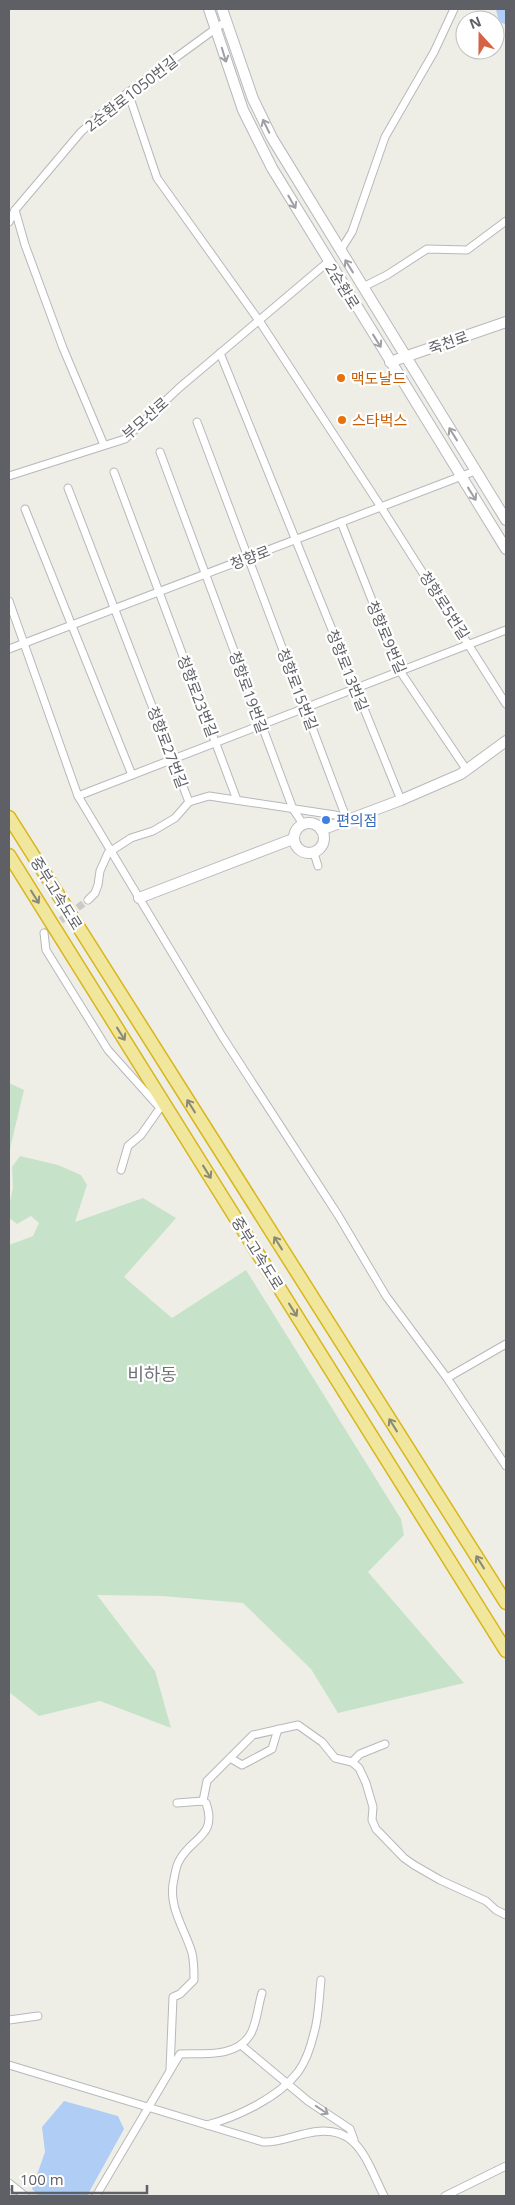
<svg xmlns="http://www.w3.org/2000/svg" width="515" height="2205" font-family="'Open Sans','Noto Sans KR',sans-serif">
  <rect width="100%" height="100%" fill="#eeeee7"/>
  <!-- green -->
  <g fill="#c6e3ca">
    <path d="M9,1083L24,1090L9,1153Z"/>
    <path d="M20,1156L58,1165L81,1175L87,1185L75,1222L143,1198L176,1218L124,1277L172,1318L246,1270L401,1519L404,1535L368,1572L464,1683L338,1713L311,1669L243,1603L162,1596L97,1595L155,1671L171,1728L100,1701L39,1716L9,1692V1245L33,1236L39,1223L31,1216L17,1224L9,1218V1206L13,1188L12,1167Z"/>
  </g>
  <!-- water -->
  <path fill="#b0cef5" d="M64,2101L118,2116L124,2129L87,2196H39L32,2189L45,2152L42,2127Z"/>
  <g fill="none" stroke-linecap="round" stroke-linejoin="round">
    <!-- river -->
    <path stroke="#b0cef5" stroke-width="16" d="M504,9L506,16"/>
    <!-- street-tunnel -->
    <path stroke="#cacac6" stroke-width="7" stroke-dasharray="7 3.5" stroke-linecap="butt" d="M44,933L88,900"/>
    <!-- street casing -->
    <g stroke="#b7b8bb" stroke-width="9">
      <g id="street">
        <path d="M128,92L157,178L260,322L381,507L506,704"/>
        <path d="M15,210L25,245L63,348L104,445"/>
        <path d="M9,222L15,210L81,132L111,105L226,21"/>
        <path d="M340,251L352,232L385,137L434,52L454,9"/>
        <path d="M363,287L387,275L427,249L467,250L506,221"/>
        <path d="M220,353L401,800"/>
        <path d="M197,422L347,820"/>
        <path d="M160,452L293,809L303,824"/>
        <path d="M114,472L237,800"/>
        <path d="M9,476L125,439L179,388L328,262"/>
        <path d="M68,488L189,802"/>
        <path d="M25,509L132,775"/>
        <path d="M341,522L400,671L466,769"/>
        <path d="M9,601L78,796L222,1036L338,1215L386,1296L447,1378L506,1466"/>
        <path d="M9,649L475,471"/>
        <path d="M78,796L506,630"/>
        <path d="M314,853L318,866"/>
        <path d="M88,900L95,893L98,885L100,871L108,853L131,838L153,831L175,818L189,802L209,796L335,815L347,820"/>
        <path d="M44,933L46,950L108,1050L160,1108L141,1135L128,1146L121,1170"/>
        <path d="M447,1378L506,1344"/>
        <path d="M230,1758L242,1765L272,1749L278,1729"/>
        <path d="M352,1762L360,1754L385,1744"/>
        <path d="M203,1801L207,1781L253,1735L298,1725L322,1742L335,1758L352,1762L359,1768L366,1783L373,1807L372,1820L376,1829L404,1858L414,1865L440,1880L486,1901L496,1910L506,1915"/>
        <path d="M9,2020L38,2016"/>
        <path d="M241,2045L308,2101L350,2129L354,2140"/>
        <path d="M9,2065L263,2142C276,2143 291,2137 304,2134C357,2120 365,2158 384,2196"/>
        <path d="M170,2070L173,1997L180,1994L194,1980C194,1971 194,1961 192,1953C185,1929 167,1906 174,1879C175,1874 176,1866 179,1861C191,1837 218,1837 206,1803L203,1801L177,1803"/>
        <path d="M207,2125C237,2117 278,2098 298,2072C306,2061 311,2046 314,2033C319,2017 319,1997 321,1980"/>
        <path d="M9,2183L25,2196"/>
        <path d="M96,2196L180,2054C202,2053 236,2058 250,2035C257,2024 258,2005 262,1993"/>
        <path d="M445,2196L506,2166"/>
      </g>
    </g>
    <!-- secondary casing -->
    <g stroke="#b8b9be" stroke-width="12">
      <g id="secondary">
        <path d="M209,9L243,110L272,168L506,549"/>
        <path d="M222,9L253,99L272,138L506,520"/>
        <path d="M390,362L506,322"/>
        <circle cx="309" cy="838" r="15"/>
        <path d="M321,830L401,800L461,774L506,741"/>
        <path d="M139,898L293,839"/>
      </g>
    </g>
    <!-- highway casing -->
    <g stroke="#d9b61c" stroke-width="15">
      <g id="highway">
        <path d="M9,817L506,1603"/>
        <path d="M9,855L506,1651"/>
      </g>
    </g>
    <!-- street -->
    <use href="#street" stroke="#fff" stroke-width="7"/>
    <!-- secondary -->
    <use href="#secondary" stroke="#fff" stroke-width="10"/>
    <!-- highway -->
    <use href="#highway" stroke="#f0e69c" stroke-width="12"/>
  </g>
  <!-- one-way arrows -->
  <defs><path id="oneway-shaft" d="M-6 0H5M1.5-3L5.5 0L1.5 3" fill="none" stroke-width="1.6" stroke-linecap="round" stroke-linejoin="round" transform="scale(1.25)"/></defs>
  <g stroke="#9ea0a3">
    <use href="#oneway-shaft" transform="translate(224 55) rotate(73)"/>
    <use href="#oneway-shaft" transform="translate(266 126) rotate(-116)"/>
    <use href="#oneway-shaft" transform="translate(292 202) rotate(60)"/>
    <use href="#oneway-shaft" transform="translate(349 266) rotate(-122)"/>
    <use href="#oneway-shaft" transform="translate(377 341) rotate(58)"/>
    <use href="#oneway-shaft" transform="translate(453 434) rotate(-122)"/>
    <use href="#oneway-shaft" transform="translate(472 494) rotate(58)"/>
    <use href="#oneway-shaft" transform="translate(322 2110) rotate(34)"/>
  </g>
  <g stroke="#8a8876">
    <use href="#oneway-shaft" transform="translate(35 897) rotate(58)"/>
    <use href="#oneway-shaft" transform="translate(121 1034) rotate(58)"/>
    <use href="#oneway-shaft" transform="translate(191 1106) rotate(-122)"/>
    <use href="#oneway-shaft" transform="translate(207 1172) rotate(58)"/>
    <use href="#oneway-shaft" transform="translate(278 1243) rotate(-122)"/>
    <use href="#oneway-shaft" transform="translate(293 1310) rotate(58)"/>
    <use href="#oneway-shaft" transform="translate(393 1425) rotate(-122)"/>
    <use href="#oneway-shaft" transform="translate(480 1562) rotate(-122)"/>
  </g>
  <!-- markers -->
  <g fill="#e8710a" stroke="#fff" stroke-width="2">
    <circle cx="341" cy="378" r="5"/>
    <circle cx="342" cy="420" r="5"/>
  </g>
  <circle fill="#3f7fe0" stroke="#fff" stroke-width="2" cx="326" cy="820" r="5"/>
  <g text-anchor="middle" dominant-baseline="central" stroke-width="4.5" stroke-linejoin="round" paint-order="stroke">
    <!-- street labels -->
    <g font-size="15" fill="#5e6065" stroke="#fff">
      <text transform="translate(131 93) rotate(-38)">2순환로1050번길</text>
      <text transform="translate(343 286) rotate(58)">2순환로</text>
      <text transform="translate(448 342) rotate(-19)">죽천로</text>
      <text transform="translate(145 418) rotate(-41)">부모산로</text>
      <text transform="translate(250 557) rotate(-21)">청향로</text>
      <text transform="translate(445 605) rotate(57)">청향로5번길</text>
      <text transform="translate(387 637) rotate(67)">청향로9번길</text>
      <text transform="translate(348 670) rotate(68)">청향로13번길</text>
      <text transform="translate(298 689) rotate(69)">청향로15번길</text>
      <text transform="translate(249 692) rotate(70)">청향로19번길</text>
      <text transform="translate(198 696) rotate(69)">청향로23번길</text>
      <text transform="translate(168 747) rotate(69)">청향로27번길</text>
      <text transform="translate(57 893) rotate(58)">중부고속도로</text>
      <text transform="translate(258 1253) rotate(58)">중부고속도로</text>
    </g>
    <!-- food labels -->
    <g font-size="15" fill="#c56008" stroke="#fff" text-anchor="start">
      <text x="351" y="378">맥도날드</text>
      <text x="352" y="420">스타벅스</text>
    </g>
    <!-- shop labels -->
    <g font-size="15" fill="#366cbe" stroke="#fff" text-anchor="start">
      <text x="336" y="820">편의점</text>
    </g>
    <!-- quarter labels -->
    <g font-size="18" fill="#6f7277" stroke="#fff">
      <text x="152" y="1374">비하동</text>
    </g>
  </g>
  <!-- border -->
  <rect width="515" height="2205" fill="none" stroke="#5e6065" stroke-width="20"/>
  <!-- north arrow -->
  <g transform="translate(480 35) rotate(339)"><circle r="24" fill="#ffffff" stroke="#bfbfc1"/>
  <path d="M0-4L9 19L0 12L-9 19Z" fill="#d56446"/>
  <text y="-8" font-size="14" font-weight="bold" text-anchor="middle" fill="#5e6065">N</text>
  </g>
  <!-- scale -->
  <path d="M12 2185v8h135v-8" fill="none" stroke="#5e6065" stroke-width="2.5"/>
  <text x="20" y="2185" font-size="15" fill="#5e6065" stroke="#ffffff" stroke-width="4" paint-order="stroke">100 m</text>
</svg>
